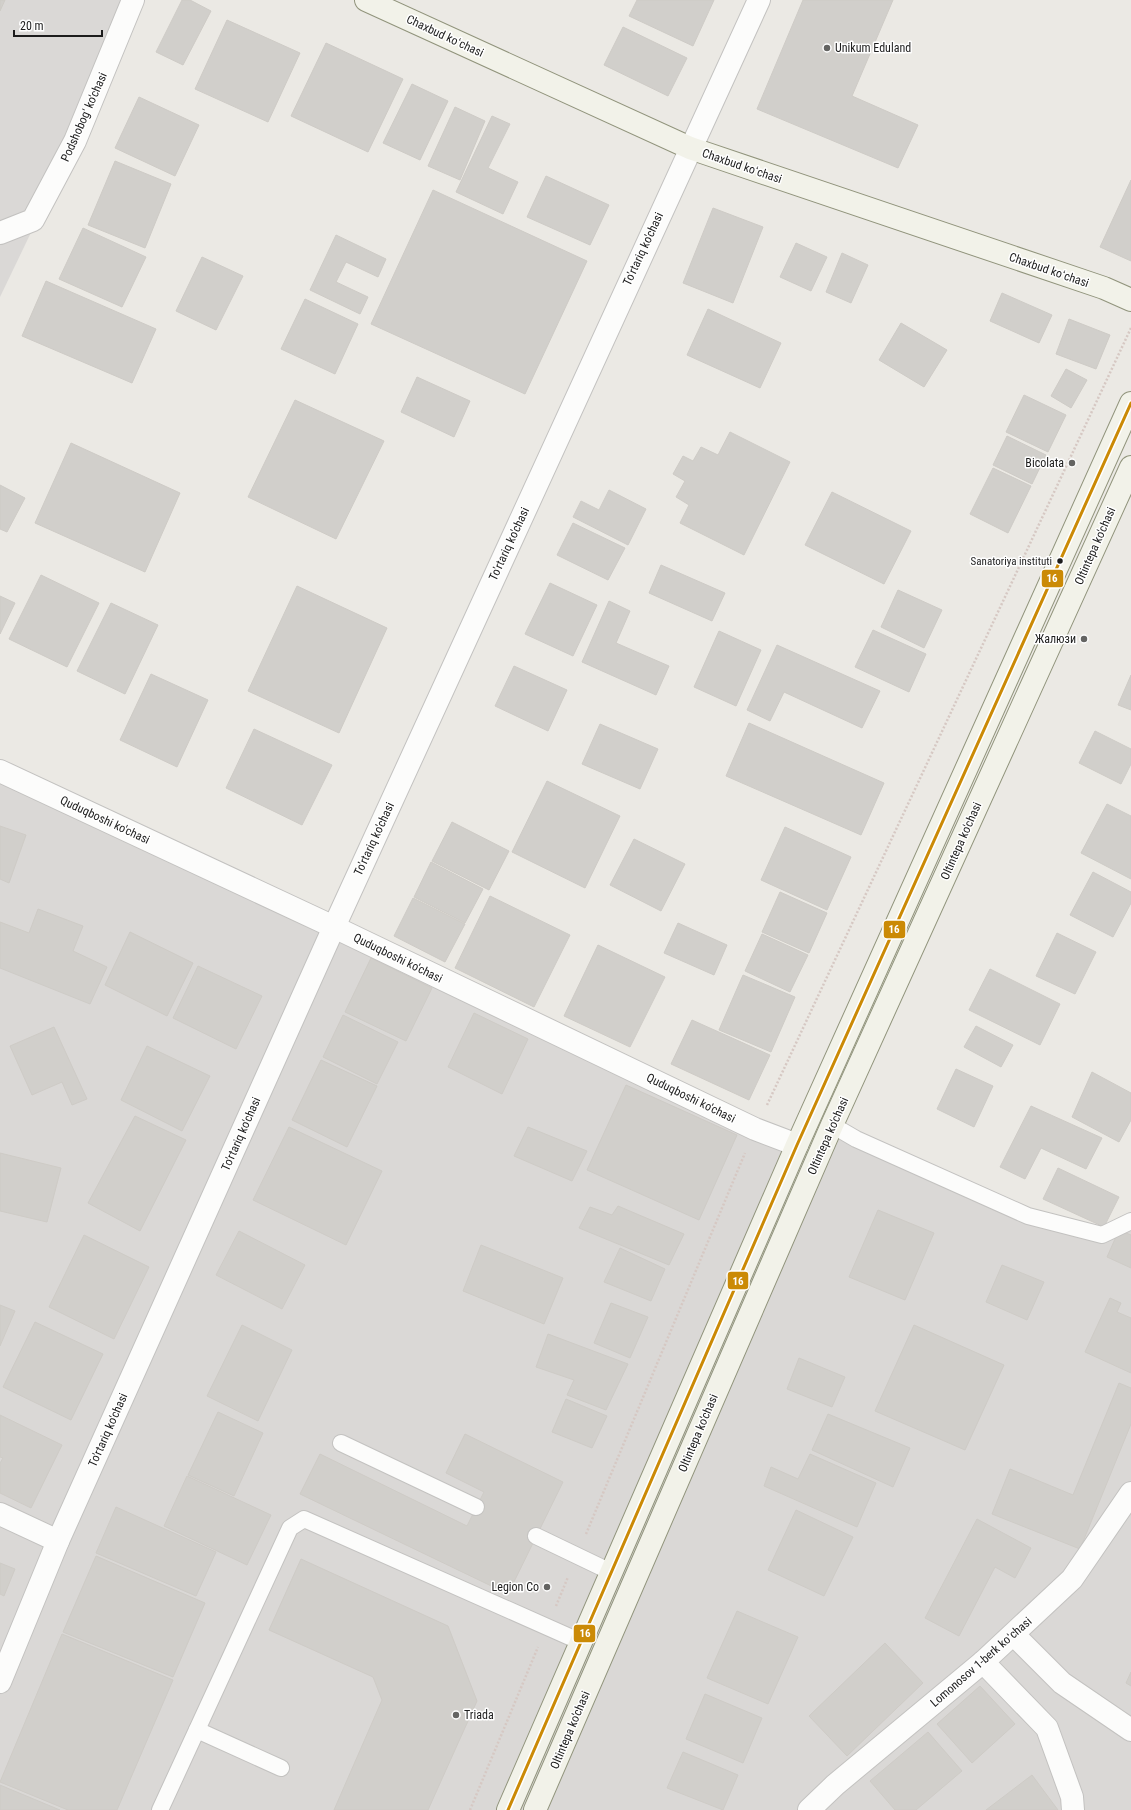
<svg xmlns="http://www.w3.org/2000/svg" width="1131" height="1810" font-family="'Roboto Condensed',sans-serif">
  <rect width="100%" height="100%" fill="#ebe9e4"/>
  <!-- residential -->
  <g fill="#dad8d6">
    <path d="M0,0H133L75,141L0,297Z"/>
    <path d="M0,771L819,1155L832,1125L1028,1216L1102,1235L1131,1221V1810H0Z"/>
  </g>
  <!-- building -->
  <g fill="#d1cfcb" stroke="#cecbc6">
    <path d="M0,0H5L0,11Z"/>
    <path d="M182,0H190L211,11L183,65L156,52Z"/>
    <path d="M637,0H714L693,46L629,16Z"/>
    <path d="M803,0H893L852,96L918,125L898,168L757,109Z"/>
    <path d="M227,20L300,53L268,122L195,89Z"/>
    <path d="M623,27L687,58L668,96L604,65Z"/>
    <path d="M326,43L403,79L368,152L291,116Z"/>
    <path d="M412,84L448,101L420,160L383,143Z"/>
    <path d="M139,97L199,125L175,176L115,148Z"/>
    <path d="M455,107L485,121L460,180L428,166Z"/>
    <path d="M492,116L510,124L488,168L518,182L503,214L456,192Z"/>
    <path d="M115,161L171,184L145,248L88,225Z"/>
    <path d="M546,176L609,205L590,245L527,217Z"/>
    <path d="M1131,180V261L1100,247Z"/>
    <path d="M433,190L587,261L525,394L371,324Z"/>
    <path d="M713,208L763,227L733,303L683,283Z"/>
    <path d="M83,228L146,257L122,307L59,279Z"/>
    <path d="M336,235L386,259L378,277L346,262L336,282L368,297L360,314L310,290Z"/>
    <path d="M796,243L827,257L811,291L780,277Z"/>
    <path d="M842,253L868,265L851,303L826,292Z"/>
    <path d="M202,257L243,276L216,330L176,311Z"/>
    <path d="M46,281L156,329L132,383L22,336Z"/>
    <path d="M1002,293L1052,315L1039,343L990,321Z"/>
    <path d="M305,299L358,324L335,374L281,349Z"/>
    <path d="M708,309L781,343L760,388L687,355Z"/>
    <path d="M1069,319L1110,335L1096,369L1056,354Z"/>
    <path d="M901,323L947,350L924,387L879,360Z"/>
    <path d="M1066,369L1087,380L1071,408L1051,396Z"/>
    <path d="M417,377L470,401L454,437L401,412Z"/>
    <path d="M1024,395L1066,415L1048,452L1006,432Z"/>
    <path d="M295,400L384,441L336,539L248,497Z"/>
    <path d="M730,432L790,462L744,555L680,523L689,505L676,497L685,481L673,474L683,456L693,461L701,447L718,455Z"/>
    <path d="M1007,436L1046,455L1032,484L993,465Z"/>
    <path d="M71,443L180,493L145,572L35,523Z"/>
    <path d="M993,468L1031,486L1008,533L970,514Z"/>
    <path d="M0,485L25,498L7,532L0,529Z"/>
    <path d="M609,490L646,509L628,545L573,517L581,501L599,510Z"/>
    <path d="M832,492L911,531L884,584L805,545Z"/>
    <path d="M573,523L625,548L608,580L557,555Z"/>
    <path d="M661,565L725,593L712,621L649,593Z"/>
    <path d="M41,575L99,603L67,667L9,639Z"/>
    <path d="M550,583L597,605L573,656L525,634Z"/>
    <path d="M297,586L387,628L339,733L248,691Z"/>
    <path d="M898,590L942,610L924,648L881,627Z"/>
    <path d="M0,596L15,603L0,634Z"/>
    <path d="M609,601L630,611L616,643L669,666L656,695L582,662Z"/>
    <path d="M111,603L158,625L125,694L77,671Z"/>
    <path d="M873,630L926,654L909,692L855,667Z"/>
    <path d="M719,631L761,650L736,706L694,687Z"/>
    <path d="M777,645L880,691L862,728L784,692L770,721L747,710Z"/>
    <path d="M514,666L567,690L548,731L495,706Z"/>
    <path d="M151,674L208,700L177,767L120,740Z"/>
    <path d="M1131,675V710L1118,705Z"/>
    <path d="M749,723L884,783L861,835L726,776Z"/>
    <path d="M600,724L658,749L640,789L582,764Z"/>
    <path d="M254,729L332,765L302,825L226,788Z"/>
    <path d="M1095,731L1131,749V764L1121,784L1079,763Z"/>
    <path d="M547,781L620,816L585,888L512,852Z"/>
    <path d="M1107,804L1131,816V879L1081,853Z"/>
    <path d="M452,822L509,851L489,890L432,861Z"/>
    <path d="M0,826L26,835L9,883L0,879Z"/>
    <path d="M785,827L851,857L827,910L761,880Z"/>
    <path d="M634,839L685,864L661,911L610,885Z"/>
    <path d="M431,862L483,889L465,923L414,897Z"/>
    <path d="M1093,872L1131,892V903L1113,937L1070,915Z"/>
    <path d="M780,892L827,913L809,953L762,932Z"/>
    <path d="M490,896L570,935L534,1007L455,968Z"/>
    <path d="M413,898L465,924L445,962L394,936Z"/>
    <path d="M38,909L83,926L73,951L107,967L90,1004L0,968V922L29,933Z"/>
    <path d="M678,923L727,945L714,975L664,953Z"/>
    <path d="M130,932L193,963L167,1016L105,985Z"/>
    <path d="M1057,933L1096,952L1075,994L1036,976Z"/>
    <path d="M762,934L808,955L790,992L745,971Z"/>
    <path d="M598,945L665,977L630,1047L564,1016Z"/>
    <path d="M371,958L432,988L406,1041L345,1012Z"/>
    <path d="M198,966L262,996L236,1049L173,1018Z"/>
    <path d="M990,969L1060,1004L1040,1045L969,1010Z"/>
    <path d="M743,975L795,997L771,1052L719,1030Z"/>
    <path d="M474,1013L528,1039L502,1094L448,1067Z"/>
    <path d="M343,1015L398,1042L377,1084L323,1057Z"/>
    <path d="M692,1020L770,1055L749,1100L671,1064Z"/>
    <path d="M976,1026L1013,1045L1001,1067L964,1047Z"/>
    <path d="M54,1027L87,1099L72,1105L62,1082L32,1095L10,1046Z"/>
    <path d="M147,1046L210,1076L182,1131L121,1100Z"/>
    <path d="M321,1060L377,1086L347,1147L292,1120Z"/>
    <path d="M956,1069L993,1086L974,1127L937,1109Z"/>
    <path d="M1092,1072L1131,1093V1120L1119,1142L1072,1117Z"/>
    <path d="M626,1085L737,1135L699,1220L587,1170Z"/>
    <path d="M1031,1106L1102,1138L1086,1169L1041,1148L1025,1179L1000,1167Z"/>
    <path d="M135,1116L186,1140L140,1231L88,1203Z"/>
    <path d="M289,1127L382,1171L346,1245L253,1200Z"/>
    <path d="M528,1127L587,1151L572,1181L514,1156Z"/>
    <path d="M0,1153L61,1168L47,1222L0,1211Z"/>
    <path d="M1058,1168L1119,1197L1104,1227L1043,1199Z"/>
    <path d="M618,1206L684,1234L669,1265L579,1228L590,1207L612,1215Z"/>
    <path d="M878,1210L934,1233L905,1300L849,1277Z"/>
    <path d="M1119,1230L1131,1235V1268L1107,1257Z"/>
    <path d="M239,1231L305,1265L282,1309L216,1275Z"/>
    <path d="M84,1235L149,1267L114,1339L49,1307Z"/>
    <path d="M481,1245L563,1278L544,1324L463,1291Z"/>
    <path d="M620,1248L665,1269L651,1301L604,1282Z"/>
    <path d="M1002,1265L1044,1282L1027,1320L986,1302Z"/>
    <path d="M1110,1298L1121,1303L1117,1312L1131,1318V1373L1085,1352Z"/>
    <path d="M611,1303L648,1317L630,1358L594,1343Z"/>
    <path d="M0,1305L15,1311L0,1346Z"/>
    <path d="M35,1322L103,1354L71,1420L3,1387Z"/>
    <path d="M242,1325L292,1350L258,1421L207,1396Z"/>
    <path d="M914,1325L1004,1365L965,1450L875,1411Z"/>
    <path d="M548,1334L628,1364L606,1410L567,1395L574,1380L536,1367Z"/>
    <path d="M799,1358L845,1377L832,1407L787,1389Z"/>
    <path d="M1119,1383L1131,1388V1424L1080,1549L992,1514L1010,1469L1073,1495Z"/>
    <path d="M566,1399L607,1416L592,1448L552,1432Z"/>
    <path d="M218,1412L263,1433L234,1496L188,1475Z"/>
    <path d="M828,1414L910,1448L893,1487L812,1450Z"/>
    <path d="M0,1415L62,1445L31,1508L0,1493V1463L3,1458L0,1457Z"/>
    <path d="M465,1434L563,1482L508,1594L300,1494L320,1454L467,1526L484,1492L446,1473Z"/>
    <path d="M810,1454L876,1483L857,1527L764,1486L771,1467L798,1479Z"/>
    <path d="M187,1476L271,1515L247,1565L164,1526Z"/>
    <path d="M116,1507L216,1552L196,1596L96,1553Z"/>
    <path d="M796,1510L853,1537L824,1596L768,1570Z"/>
    <path d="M977,1519L1031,1548L1015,1578L995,1567L959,1636L925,1618Z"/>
    <path d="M96,1556L205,1603L173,1677L63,1632Z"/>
    <path d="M301,1559L448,1626L477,1701L428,1810H334L382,1700L373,1677L269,1630Z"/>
    <path d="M0,1563L15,1569L4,1596L0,1594Z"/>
    <path d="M737,1611L798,1637L768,1704L707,1678Z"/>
    <path d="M62,1634L173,1680L117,1810H68L0,1782Z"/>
    <path d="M885,1643L923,1683L847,1756L809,1716Z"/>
    <path d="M1131,1672V1686L1126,1683Z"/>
    <path d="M980,1686L1015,1724L972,1763L937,1724Z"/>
    <path d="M705,1694L762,1718L743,1763L686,1739Z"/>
    <path d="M928,1732L962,1771L916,1810H895L870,1781Z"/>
    <path d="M683,1752L738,1775L723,1810L667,1788Z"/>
    <path d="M1032,1775L1058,1810H986Z"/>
    <path d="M0,1785L60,1810H0Z"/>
  </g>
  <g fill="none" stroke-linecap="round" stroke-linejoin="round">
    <!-- lane casing -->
    <g stroke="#c3c2c0" stroke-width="18">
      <g id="lane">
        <path d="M832,1125L856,1139L1028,1216L1102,1235L1131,1221"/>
        <path d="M341,1443L476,1507"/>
        <path d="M536,1536L611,1572"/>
        <path d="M197,1730L281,1768"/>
        <path d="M160,1810L290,1528L304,1519L581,1642"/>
      </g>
    </g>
    <!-- street casing -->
    <g stroke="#c3c2c0" stroke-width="24">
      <g id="street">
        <path d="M0,233L33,220L75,141L133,0"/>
        <path d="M0,771L334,927L755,1129L797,1145"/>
        <path d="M0,1514L58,1541"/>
        <path d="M1014,1635L1062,1683L1131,1730"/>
        <path d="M983,1662L1047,1728L1072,1797L1073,1810"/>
        <path d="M0,1682L58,1541L334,927L759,0"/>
        <path d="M809,1810L835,1785L983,1662L1072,1579L1131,1493"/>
      </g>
    </g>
    <!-- secondary casing -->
    <g stroke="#91947c" stroke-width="24">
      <g id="secondary">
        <path d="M366,0L690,148L1104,288L1131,300"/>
        <path d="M508,1810L797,1145L1131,403"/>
        <path d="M535,1810L832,1125L1131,467"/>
      </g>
    </g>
    <!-- path -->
    <g stroke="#d6c8c3" stroke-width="2.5" stroke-dasharray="2 2" stroke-linecap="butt">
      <path d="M767,1105L1131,328"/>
      <path d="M586,1534L745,1153"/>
      <path d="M556,1606L568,1577"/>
      <path d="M470,1810L538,1647"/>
    </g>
    <!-- lane -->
    <use href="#lane" stroke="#fcfcfb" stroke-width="16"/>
    <!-- street -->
    <use href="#street" stroke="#fcfcfb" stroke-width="22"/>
    <!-- secondary -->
    <use href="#secondary" stroke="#f2f2e9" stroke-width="22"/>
    <!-- bus-1 casing -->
    <g stroke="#fff" stroke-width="6">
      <path id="bus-1" d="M508,1810L797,1145L1131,403"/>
    </g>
    <!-- bus-1 -->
    <use href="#bus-1" stroke="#cb8a06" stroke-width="3"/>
  </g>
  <!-- markers -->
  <g fill="#646462" stroke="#fff" stroke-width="1.5">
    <circle cx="827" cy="48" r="4"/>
    <circle cx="1072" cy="463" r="4"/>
    <circle cx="1084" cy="639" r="4"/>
    <circle cx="547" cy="1587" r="4"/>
    <circle cx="456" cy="1715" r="4"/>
  </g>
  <circle fill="#1c1c1c" stroke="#fff" stroke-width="1.5" cx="1060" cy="561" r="3.5"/>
  <g text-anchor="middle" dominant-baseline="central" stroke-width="3" stroke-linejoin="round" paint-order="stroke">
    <!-- bus labels -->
    <g font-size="11" fill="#1c1c1c" stroke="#fff" text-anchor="end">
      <text x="1052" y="561">Sanatoriya instituti</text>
    </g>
    <!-- street labels -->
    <g font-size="12" fill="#1c1c1c" stroke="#fff">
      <text transform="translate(445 36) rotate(25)">Chaxbud koʻchasi</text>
      <text transform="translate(84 117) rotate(-66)">Podshobog' ko'chasi</text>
      <text transform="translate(742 166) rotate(19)">Chaxbud koʻchasi</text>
      <text transform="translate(643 249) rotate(-65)">To'rtariq ko'chasi</text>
      <text transform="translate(1049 270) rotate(19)">Chaxbud koʻchasi</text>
      <text transform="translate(509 544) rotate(-65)">To'rtariq ko'chasi</text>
      <text transform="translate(1095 546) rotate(-66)">Oltintepa ko'chasi</text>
      <text transform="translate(105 820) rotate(25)">Quduqboshi ko'chasi</text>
      <text transform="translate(374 839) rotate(-65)">To'rtariq ko'chasi</text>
      <text transform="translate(961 841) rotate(-66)">Oltintepa ko'chasi</text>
      <text transform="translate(398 958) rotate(26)">Quduqboshi ko'chasi</text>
      <text transform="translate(691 1098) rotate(26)">Quduqboshi ko'chasi</text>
      <text transform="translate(241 1134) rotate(-66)">To'rtariq ko'chasi</text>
      <text transform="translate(828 1136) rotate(-66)">Oltintepa ko'chasi</text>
      <text transform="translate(108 1430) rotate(-66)">To'rtariq ko'chasi</text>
      <text transform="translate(698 1433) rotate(-67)">Oltintepa ko'chasi</text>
      <text transform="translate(981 1662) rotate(-41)">Lomonosov 1-berk koʻchasi</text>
      <text transform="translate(570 1730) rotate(-67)">Oltintepa ko'chasi</text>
    </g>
    <!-- poi labels -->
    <g font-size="12" fill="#1c1c1c" stroke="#fff" text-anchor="end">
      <text x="835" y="48" text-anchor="start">Unikum Eduland</text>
      <text x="1064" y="463">Bicolata</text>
      <text x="1076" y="639">Жалюзи</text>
      <text x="539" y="1587">Legion Co</text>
      <text x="464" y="1715" text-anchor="start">Triada</text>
    </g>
  </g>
  <g stroke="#fff" stroke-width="1.5">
    <rect x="1041" y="569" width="23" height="19" rx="4" fill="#cb8a06"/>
    <rect x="883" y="920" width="23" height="19" rx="4" fill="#cb8a06"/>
    <rect x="727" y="1271" width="22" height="19" rx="4" fill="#cb8a06"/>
    <rect x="573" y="1624" width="23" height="19" rx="4" fill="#cb8a06"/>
  </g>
  <g font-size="11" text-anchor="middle" font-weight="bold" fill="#fff">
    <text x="1052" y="582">16</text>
    <text x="894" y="933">16</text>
    <text x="738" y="1285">16</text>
    <text x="585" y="1637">16</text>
  </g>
  <!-- scale -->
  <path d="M14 30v6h88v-6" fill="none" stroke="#1c1c1c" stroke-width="2"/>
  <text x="20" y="30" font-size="12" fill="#1c1c1c" stroke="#ffffff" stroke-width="3" paint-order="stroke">20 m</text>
</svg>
